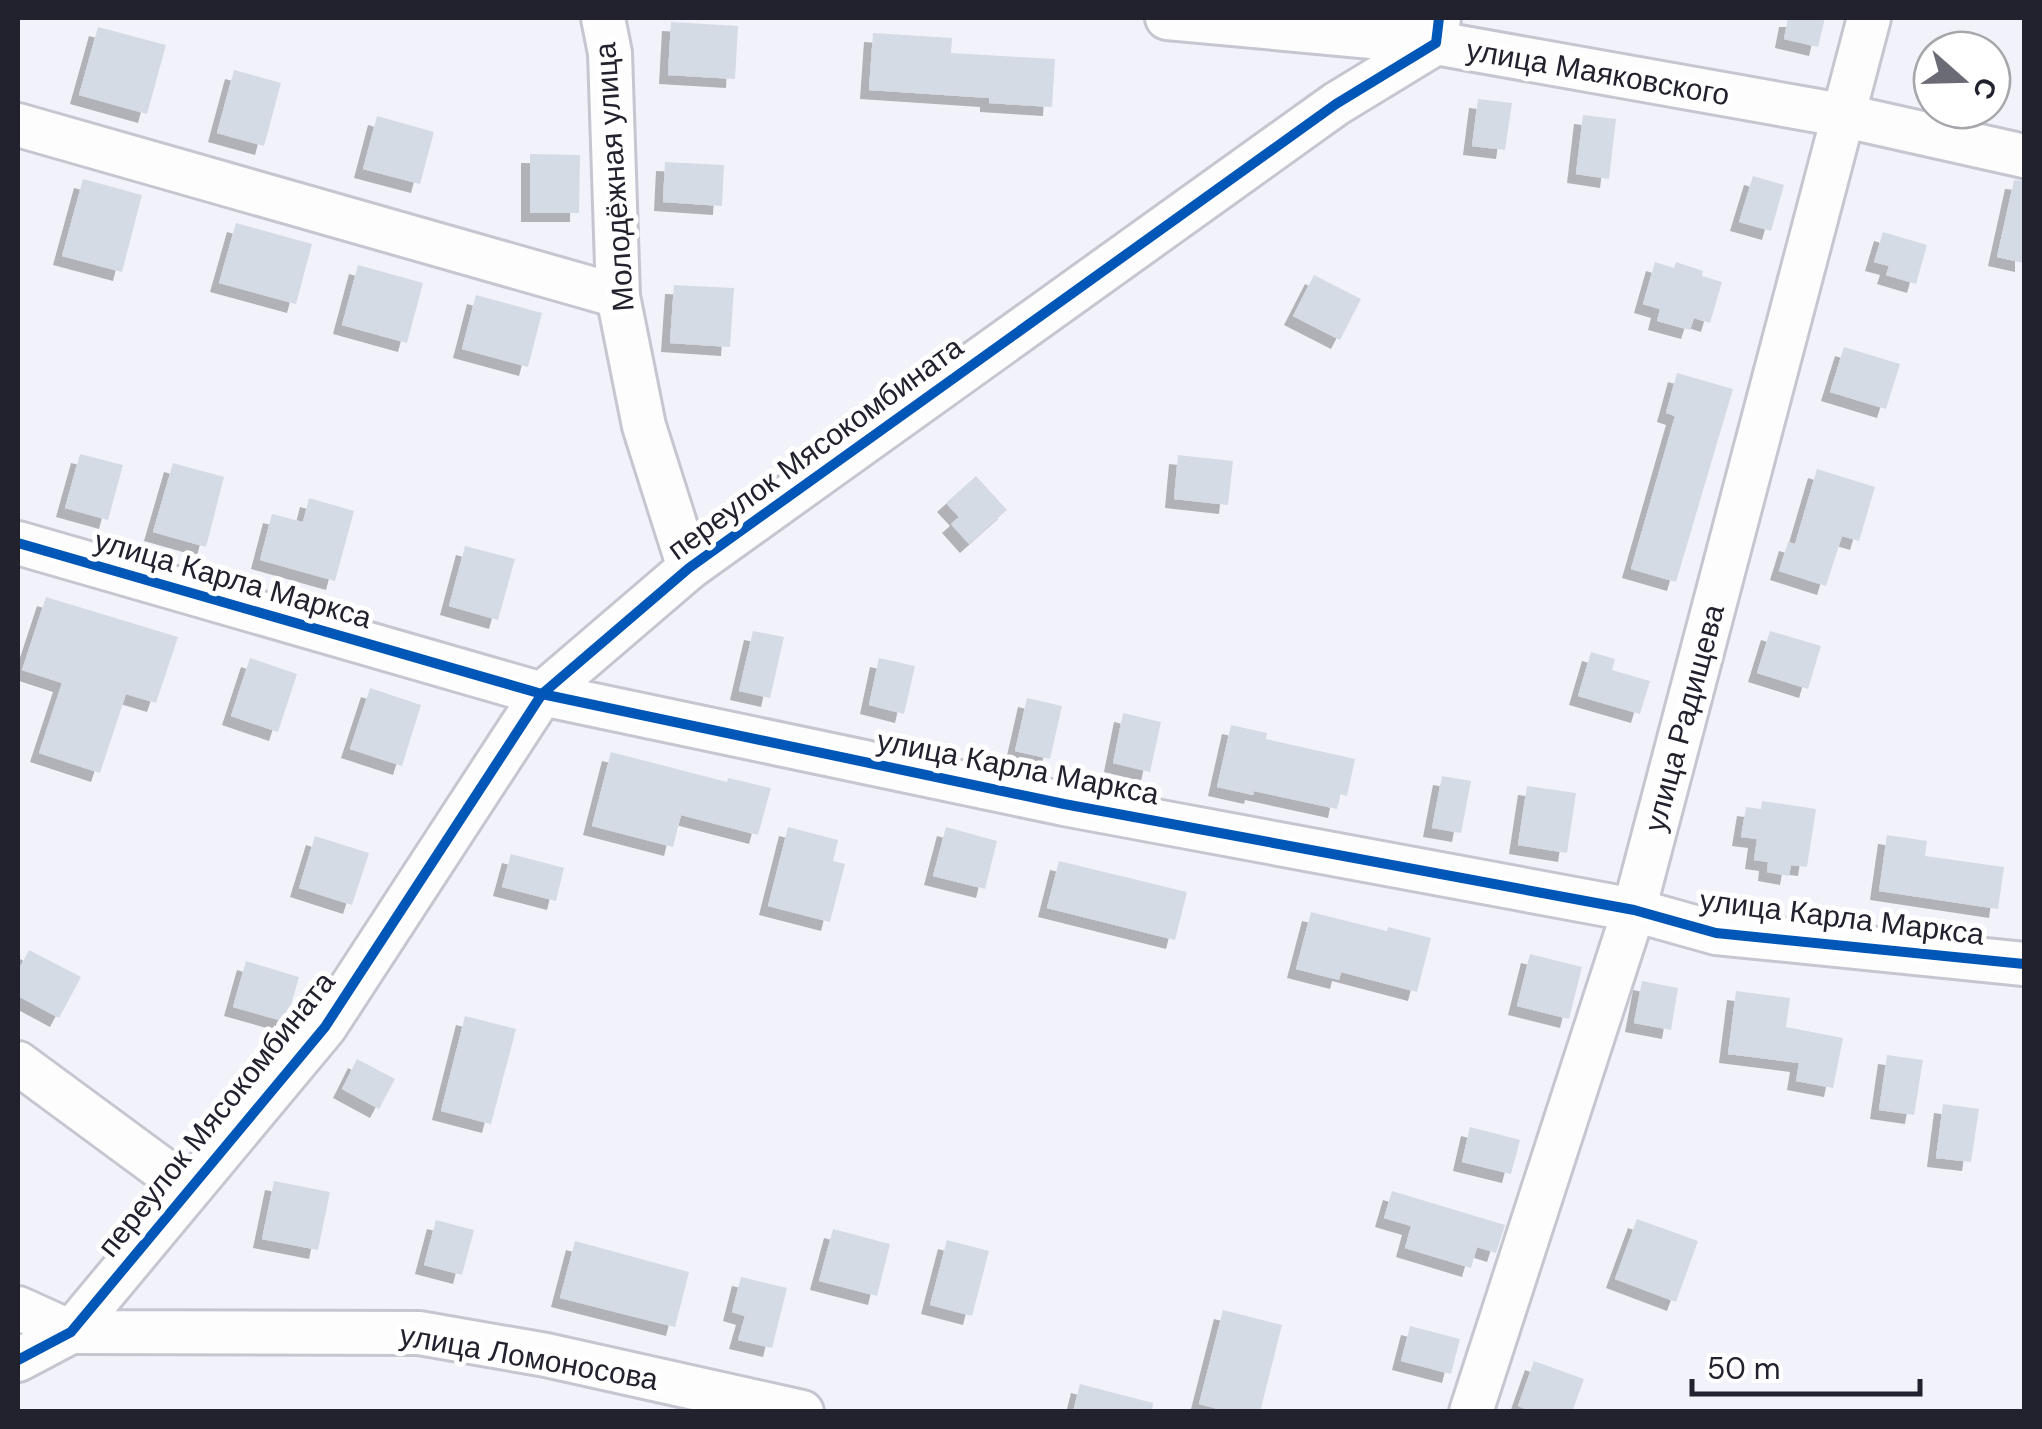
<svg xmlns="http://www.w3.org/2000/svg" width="2042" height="1429" font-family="'DM Sans',sans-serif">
  <defs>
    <filter id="shadow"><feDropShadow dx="-9" dy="9" stdDeviation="0" flood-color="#0004"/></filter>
  </defs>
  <rect width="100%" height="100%" fill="#f2f3fa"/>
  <!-- building -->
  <g fill="#d5dbe4" filter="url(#shadow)">
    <path d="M1788,18H1825L1818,47L1784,39Z"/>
    <path d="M671,22L738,26L735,79L668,75Z"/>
    <path d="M98,27L166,45L147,114L79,95Z"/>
    <path d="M873,33L952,38L951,53L1055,59L1052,107L989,103V98L869,90Z"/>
    <path d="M234,70L281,83L264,146L217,133Z"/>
    <path d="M1478,99L1512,103L1505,150L1472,146Z"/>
    <path d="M1583,115L1616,119L1609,179L1576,174Z"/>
    <path d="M377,116L434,132L420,184L363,169Z"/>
    <path d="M530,154L580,155L579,213H530Z"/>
    <path d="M665,162L724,165L722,206L663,202Z"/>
    <path d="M1753,176L1784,185L1771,231L1739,222Z"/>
    <path d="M83,179L142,195L122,272L62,256Z"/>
    <path d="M2014,180L2024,181V263L1997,257Z"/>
    <path d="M236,223L312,244L296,304L219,283Z"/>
    <path d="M1883,232L1927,245L1916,284L1886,275L1889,266L1874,262Z"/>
    <path d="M1655,262L1674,268L1676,262L1703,271L1702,276L1722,282L1710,323L1694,318L1690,330L1657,321L1660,309L1643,304Z"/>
    <path d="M358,265L423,283L407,343L342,325Z"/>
    <path d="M1314,275L1361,299L1340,340L1293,316Z"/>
    <path d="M674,285L734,288L730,347L670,343Z"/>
    <path d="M476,295L542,313L528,367L462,349Z"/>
    <path d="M1844,347L1900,364L1886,409L1830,392Z"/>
    <path d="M1677,373L1733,389L1676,582L1631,569L1675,416L1666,413Z"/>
    <path d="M80,454L123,465L108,520L65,508Z"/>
    <path d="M1178,455L1233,461L1228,505L1174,499Z"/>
    <path d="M173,463L224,477L206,547L153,532Z"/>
    <path d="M1817,469L1875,487L1859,541L1842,536L1826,586L1779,571L1788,542L1795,544Z"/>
    <path d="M976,476L1007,510L969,544L951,524L959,517L946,503Z"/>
    <path d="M309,498L354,511L335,581L260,560L272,514L303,522Z"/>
    <path d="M465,546L515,559L498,620L449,606Z"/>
    <path d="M46,597L178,637L156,703L126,694L100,773L39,753L62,683L22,670Z"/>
    <path d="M753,631L784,637L770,698L739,691Z"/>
    <path d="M1770,631L1821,646L1808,689L1757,673Z"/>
    <path d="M1591,652L1615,659L1612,670L1650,681L1640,714L1578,696Z"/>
    <path d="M250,658L297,674L278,732L231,716Z"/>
    <path d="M879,658L915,666L904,714L869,705Z"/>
    <path d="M370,688L421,705L402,766L350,749Z"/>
    <path d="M1027,698L1062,706L1050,759L1015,751Z"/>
    <path d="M1123,713L1161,722L1150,772L1113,763Z"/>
    <path d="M1231,725L1267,733L1266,739L1355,759L1347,796L1340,794L1337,809L1254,791L1253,795L1217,787Z"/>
    <path d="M611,752L727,782L728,778L771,788L758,835L681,815L673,847L592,826Z"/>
    <path d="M1442,776L1471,781L1461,833L1432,828Z"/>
    <path d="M1527,786L1576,793L1567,853L1518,845Z"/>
    <path d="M1762,801L1816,809L1807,867L1791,865L1789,876L1767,872L1768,862L1754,860L1757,839L1741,837L1746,807L1761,809Z"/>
    <path d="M788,827L838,840L833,861L845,864L830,922L768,906Z"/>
    <path d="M946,827L997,841L985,889L933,876Z"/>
    <path d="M1887,835L1927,841L1925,856L2004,867L1998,909L1879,891Z"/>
    <path d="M315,836L369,853L352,905L299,888Z"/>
    <path d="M511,854L564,868L556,901L502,887Z"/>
    <path d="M1059,861L1187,892L1175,940L1047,908Z"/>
    <path d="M1311,912L1387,931L1388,927L1431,938L1417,992L1341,972L1339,980L1296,969Z"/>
    <path d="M29,950L81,977L59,1018L18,996V971Z"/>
    <path d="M1530,954L1582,967L1569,1019L1517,1006Z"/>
    <path d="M246,961L299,977L286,1022L233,1007Z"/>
    <path d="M1642,981L1678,988L1671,1030L1634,1023Z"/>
    <path d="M1736,991L1790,998L1786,1027L1843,1038L1833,1088L1796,1081L1799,1063L1728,1054Z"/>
    <path d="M465,1016L516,1029L491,1124L441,1111Z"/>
    <path d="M1887,1055L1923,1060L1914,1115L1879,1110Z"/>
    <path d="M357,1059L395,1079L379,1109L342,1089Z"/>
    <path d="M1943,1104L1979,1109L1971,1162L1936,1158Z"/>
    <path d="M1470,1127L1520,1140L1511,1174L1462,1162Z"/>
    <path d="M274,1181L330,1192L318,1250L262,1239Z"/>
    <path d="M1392,1191L1505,1225L1496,1253L1477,1247L1471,1268L1405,1248L1411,1226L1384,1218Z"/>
    <path d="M1637,1219L1698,1241L1676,1302L1615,1279Z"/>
    <path d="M436,1220L474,1230L462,1275L424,1265Z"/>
    <path d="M833,1229L890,1244L877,1296L819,1281Z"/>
    <path d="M947,1240L989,1251L972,1316L930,1305Z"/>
    <path d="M575,1241L689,1272L675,1327L560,1298Z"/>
    <path d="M741,1277L787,1288L772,1348L738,1340L745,1316L732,1312Z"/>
    <path d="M1223,1310L1282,1325L1260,1412H1230L1199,1404Z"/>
    <path d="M1410,1326L1460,1339L1451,1374L1401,1361Z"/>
    <path d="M1534,1361L1584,1379L1572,1412H1534L1518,1406Z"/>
    <path d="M1080,1384L1153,1403L1152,1412H1073Z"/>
  </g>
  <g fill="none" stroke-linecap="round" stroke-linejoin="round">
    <!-- minor casing -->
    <g stroke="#c5c6d0" stroke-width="48">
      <g id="minor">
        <path d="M603,18L610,53L618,296L644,426L689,568"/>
        <path d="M1167,18L1436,43L1841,115L2024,156"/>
        <path d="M18,125L618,296"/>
        <path d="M18,543L542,694L1064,804L1634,910L1716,933L2024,964"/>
        <path d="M18,1063L189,1189"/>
        <path d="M18,1308L71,1332L419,1333L546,1355L802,1412"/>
        <path d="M18,1360L71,1332L325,1027L542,694L689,568L1336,104L1436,43L1439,18"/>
        <path d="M1471,1412L1634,910L1869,18"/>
      </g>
    </g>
    <!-- minor -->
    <use href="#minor" stroke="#fdfdfe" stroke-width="42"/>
    <!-- cycleway casing -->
    <g stroke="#fff" stroke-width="16">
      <g id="cycleway">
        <path d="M18,543L542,694L1064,804L1634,910L1716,933L2024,964"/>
        <path d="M18,1360L71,1332L325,1027L542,694L689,568L1336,104L1436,43L1439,18"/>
      </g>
    </g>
    <!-- cycleway -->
    <use href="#cycleway" stroke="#0057b8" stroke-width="10"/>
  </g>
  <g text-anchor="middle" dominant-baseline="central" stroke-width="10" stroke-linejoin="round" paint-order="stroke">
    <!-- street labels -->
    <g font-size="30" fill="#21222e" stroke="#fff">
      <text transform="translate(1598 72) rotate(10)">улица Маяковского</text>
      <text transform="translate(614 177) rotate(-94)">Молодёжная улица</text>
      <text transform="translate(815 448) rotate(-36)">переулок Мясокомбината</text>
      <text transform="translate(233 579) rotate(16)">улица Карла Маркса</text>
      <text transform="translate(1684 718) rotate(-75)">улица Радищева</text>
      <text transform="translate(1018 767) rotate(11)">улица Карла Маркса</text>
      <text transform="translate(1842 917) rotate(7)">улица Карла Маркса</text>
      <text transform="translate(216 1114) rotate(-51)">переулок Мясокомбината</text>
      <text transform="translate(529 1357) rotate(10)">улица Ломоносова</text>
    </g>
  </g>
  <!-- border -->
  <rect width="2042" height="1429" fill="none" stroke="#21222e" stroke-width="40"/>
  <!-- north arrow -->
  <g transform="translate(1962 80) rotate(110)"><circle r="48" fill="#ffffff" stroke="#a6a7ab" stroke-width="2.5"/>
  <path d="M0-8L18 38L0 25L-18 38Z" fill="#6a6b75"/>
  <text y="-15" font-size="28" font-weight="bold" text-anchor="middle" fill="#21222e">С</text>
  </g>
  <!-- scale -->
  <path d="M1692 1379v15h228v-15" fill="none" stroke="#21222e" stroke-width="5"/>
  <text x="1707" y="1379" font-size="30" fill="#21222e" stroke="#ffffff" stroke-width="8" paint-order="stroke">50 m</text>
</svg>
